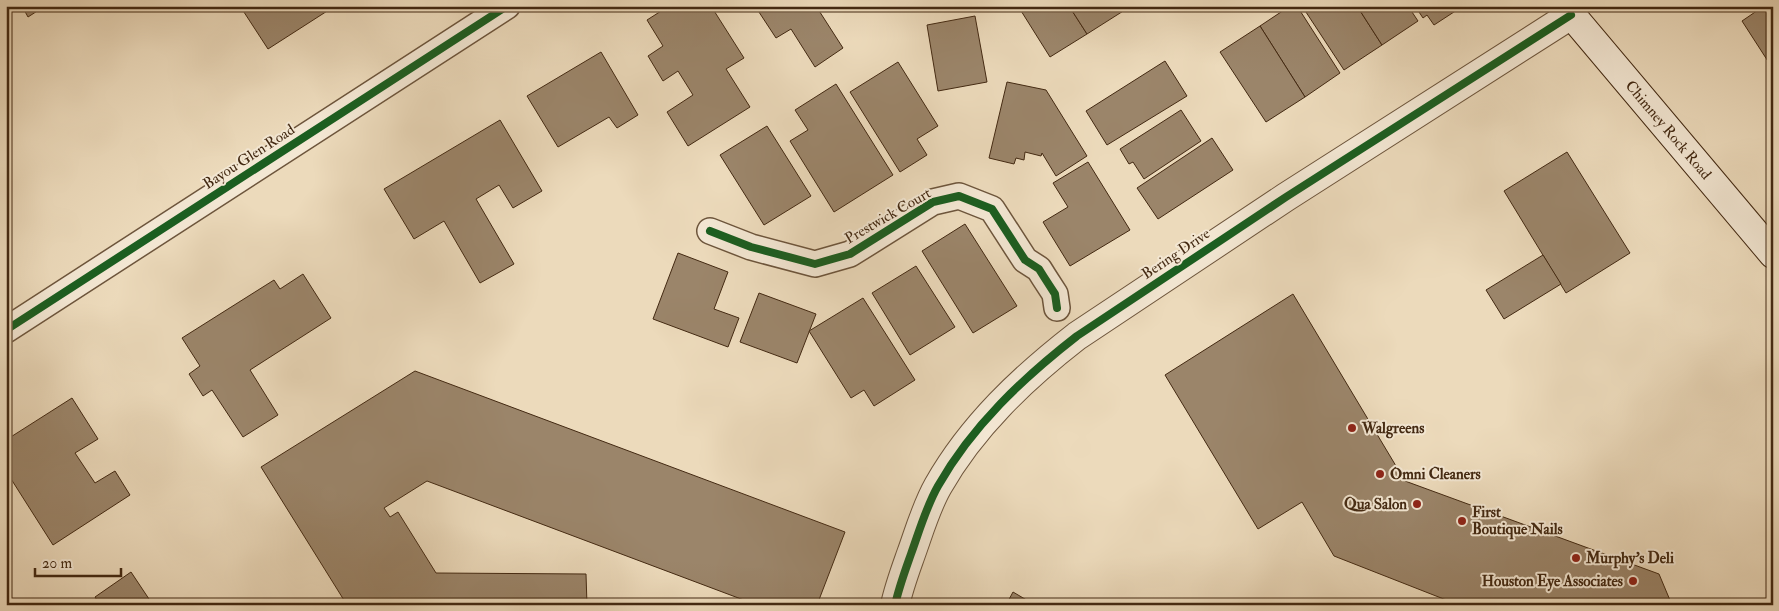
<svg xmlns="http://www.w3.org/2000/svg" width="1779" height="611" font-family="'IM FELL Double Pica',serif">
  <rect width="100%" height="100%" fill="#ecdabb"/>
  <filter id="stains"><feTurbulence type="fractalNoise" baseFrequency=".004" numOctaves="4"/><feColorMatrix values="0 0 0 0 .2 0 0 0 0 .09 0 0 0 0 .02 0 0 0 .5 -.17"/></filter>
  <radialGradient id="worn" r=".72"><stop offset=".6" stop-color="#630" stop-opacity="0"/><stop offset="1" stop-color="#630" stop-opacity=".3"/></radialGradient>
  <!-- building -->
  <g fill="#9b856a" stroke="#432912">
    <path d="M22,6H45L28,17Z"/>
    <path d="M240,6H335L268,49Z"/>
    <path d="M669,6H711L744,58L726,69L750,107L688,146L667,112L693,95L678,71L663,81L648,56L663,46L647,20Z"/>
    <path d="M755,6H816L843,48L815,67L791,29L776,38Z"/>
    <path d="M1018,6H1069L1087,34L1050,57Z"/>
    <path d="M1069,6H1127L1128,8L1087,34Z"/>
    <path d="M1290,6H1297L1340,73L1305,97L1260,26Z"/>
    <path d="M1302,6H1357L1382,45L1344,70Z"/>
    <path d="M1357,6H1408L1418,21L1382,45Z"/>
    <path d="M1415,6H1455L1457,10L1434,25L1427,15L1423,18Z"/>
    <path d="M1764,6H1773V69L1742,21Z"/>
    <path d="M975,16L987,82L938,91L927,25Z"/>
    <path d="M1260,26L1305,97L1266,122L1220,52Z"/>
    <path d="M601,52L638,115L617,128L609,117L558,147L527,96Z"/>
    <path d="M1165,61L1187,96L1107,145L1086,111Z"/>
    <path d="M898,62L938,126L917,139L927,155L900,172L850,92Z"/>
    <path d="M1007,82L1046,90L1087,156L1056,176L1042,153L1041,156L1025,152L1024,160L1016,158L1014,164L989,158Z"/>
    <path d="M836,84L893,175L834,212L790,141L808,130L795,110Z"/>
    <path d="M1181,110L1201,141L1144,179L1133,162L1129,164L1120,149Z"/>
    <path d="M500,120L542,191L513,208L499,185L476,199L514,264L480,283L444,221L414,239L384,189Z"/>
    <path d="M767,126L811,196L764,225L720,155Z"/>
    <path d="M1212,138L1233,170L1158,219L1137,188Z"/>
    <path d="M1567,152L1630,253L1566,293L1504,191Z"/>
    <path d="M1088,162L1130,230L1070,266L1043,222L1068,207L1053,183Z"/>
    <path d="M965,224L1017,306L973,333L922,251Z"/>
    <path d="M678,253L728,272L714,309L739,318L728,347L653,319Z"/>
    <path d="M1543,255L1561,284L1504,319L1486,290Z"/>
    <path d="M916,266L955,327L910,355L872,293Z"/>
    <path d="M303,274L331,318L250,370L278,415L243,437L212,390L203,396L189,374L200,366L182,338L274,280L280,289Z"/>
    <path d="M759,293L816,314L797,363L740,342Z"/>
    <path d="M1293,294L1405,481L1659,574L1672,605H1459L1334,556L1302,502L1258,529L1165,375Z"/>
    <path d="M863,298L915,380L874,406L864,390L851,398L809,331Z"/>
    <path d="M415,371L845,532L817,605H757L427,481L384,508L390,517L398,512L436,573L586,574L587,605H347L261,467Z"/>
    <path d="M72,398L98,439L75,453L95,483L115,471L130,495L53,545L6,471V440Z"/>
    <path d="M131,572L153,605H100L95,597Z"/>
    <path d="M1013,592L1035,605H1006Z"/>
  </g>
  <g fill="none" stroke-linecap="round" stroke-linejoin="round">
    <!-- minor casing -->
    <g stroke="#6d553c" stroke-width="28">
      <g id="minor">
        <path d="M710,231L751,247L815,264L850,254L933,202L959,196L992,209L1025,260L1039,269L1044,277L1055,294L1057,308"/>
        <path d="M6,330L507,6"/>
      </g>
    </g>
    <!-- tertiary casing -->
    <g stroke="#6d553c" stroke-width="30">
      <path id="tertiary" d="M895,605C899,587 905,571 911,554C919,532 926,507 938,486C972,426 1023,378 1077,336L1286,197L1571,15"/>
    </g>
    <!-- secondary casing -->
    <g stroke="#432912" stroke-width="30">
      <g id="secondary">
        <path id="s1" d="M1564,6L1773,254"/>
      </g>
    </g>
    <!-- minor -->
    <use href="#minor" stroke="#f3e7d3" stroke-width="25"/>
    <!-- tertiary -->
    <use href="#tertiary" stroke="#f3e7d3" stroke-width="28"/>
    <!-- secondary -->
    <use href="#secondary" stroke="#f3e7d3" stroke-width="28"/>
    <!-- cycleway casing -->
    <g stroke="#f3e7d3" stroke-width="11">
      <g id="cycleway">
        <path d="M710,231L751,247L815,264L850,254L933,202L959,196L992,209L1025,260L1039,269L1044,277L1055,294L1057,308"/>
        <path d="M6,330L507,6"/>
        <path d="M895,605C899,587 905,571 911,554C919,532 926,507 938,486C972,426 1023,378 1077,336L1286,197L1571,15"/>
      </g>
    </g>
    <!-- cycleway -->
    <use href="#cycleway" stroke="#1b5e20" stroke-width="8"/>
  </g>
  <!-- markers -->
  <g fill="#8f2418" stroke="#f3e7d3" stroke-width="2">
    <circle cx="1352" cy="428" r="5"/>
    <circle cx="1380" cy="474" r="5"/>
    <circle cx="1417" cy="504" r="5"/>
    <circle cx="1462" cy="521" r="5"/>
    <circle cx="1576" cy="558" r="5"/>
    <circle cx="1633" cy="581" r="5"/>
  </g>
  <g text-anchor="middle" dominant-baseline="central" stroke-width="4" stroke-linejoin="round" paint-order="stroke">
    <!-- street labels -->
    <g font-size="15" fill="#432912" stroke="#f3e7d3">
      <text stroke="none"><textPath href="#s1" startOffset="162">Chimney Rock Road</textPath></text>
      <text transform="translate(249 157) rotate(-33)">Bayou Glen Road</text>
      <text transform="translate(888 216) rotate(-30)">Prestwick Court</text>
      <text transform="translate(1176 254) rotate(-34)">Bering Drive</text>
    </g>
    <!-- poi labels -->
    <g font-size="15" font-weight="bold" fill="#432912" stroke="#f3e7d3" text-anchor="start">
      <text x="1362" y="428">Walgreens</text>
      <text x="1390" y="474">Omni Cleaners</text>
      <text x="1407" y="504" text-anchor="end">Qua Salon</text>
      <text x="1472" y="512">First<tspan x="1472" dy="17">Boutique Nails</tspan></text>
      <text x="1586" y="558">Murphy’s Deli</text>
      <text x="1623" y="581" text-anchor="end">Houston Eye Associates</text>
    </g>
  </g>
  <!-- margin -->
  <rect width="1779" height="611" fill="none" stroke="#ecdabb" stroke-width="25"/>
  <rect x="8" y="8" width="1764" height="596" fill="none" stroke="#432912" stroke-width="2.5"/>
  <rect x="12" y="12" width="1754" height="586" fill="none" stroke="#432912"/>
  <!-- scale -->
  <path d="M35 568v8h86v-8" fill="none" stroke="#432912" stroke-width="2.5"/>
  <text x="42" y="568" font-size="15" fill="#432912" stroke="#f3e7d3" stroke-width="4" paint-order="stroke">20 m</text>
  <rect width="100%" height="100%" filter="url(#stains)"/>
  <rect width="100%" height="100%" fill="url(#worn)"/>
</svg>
